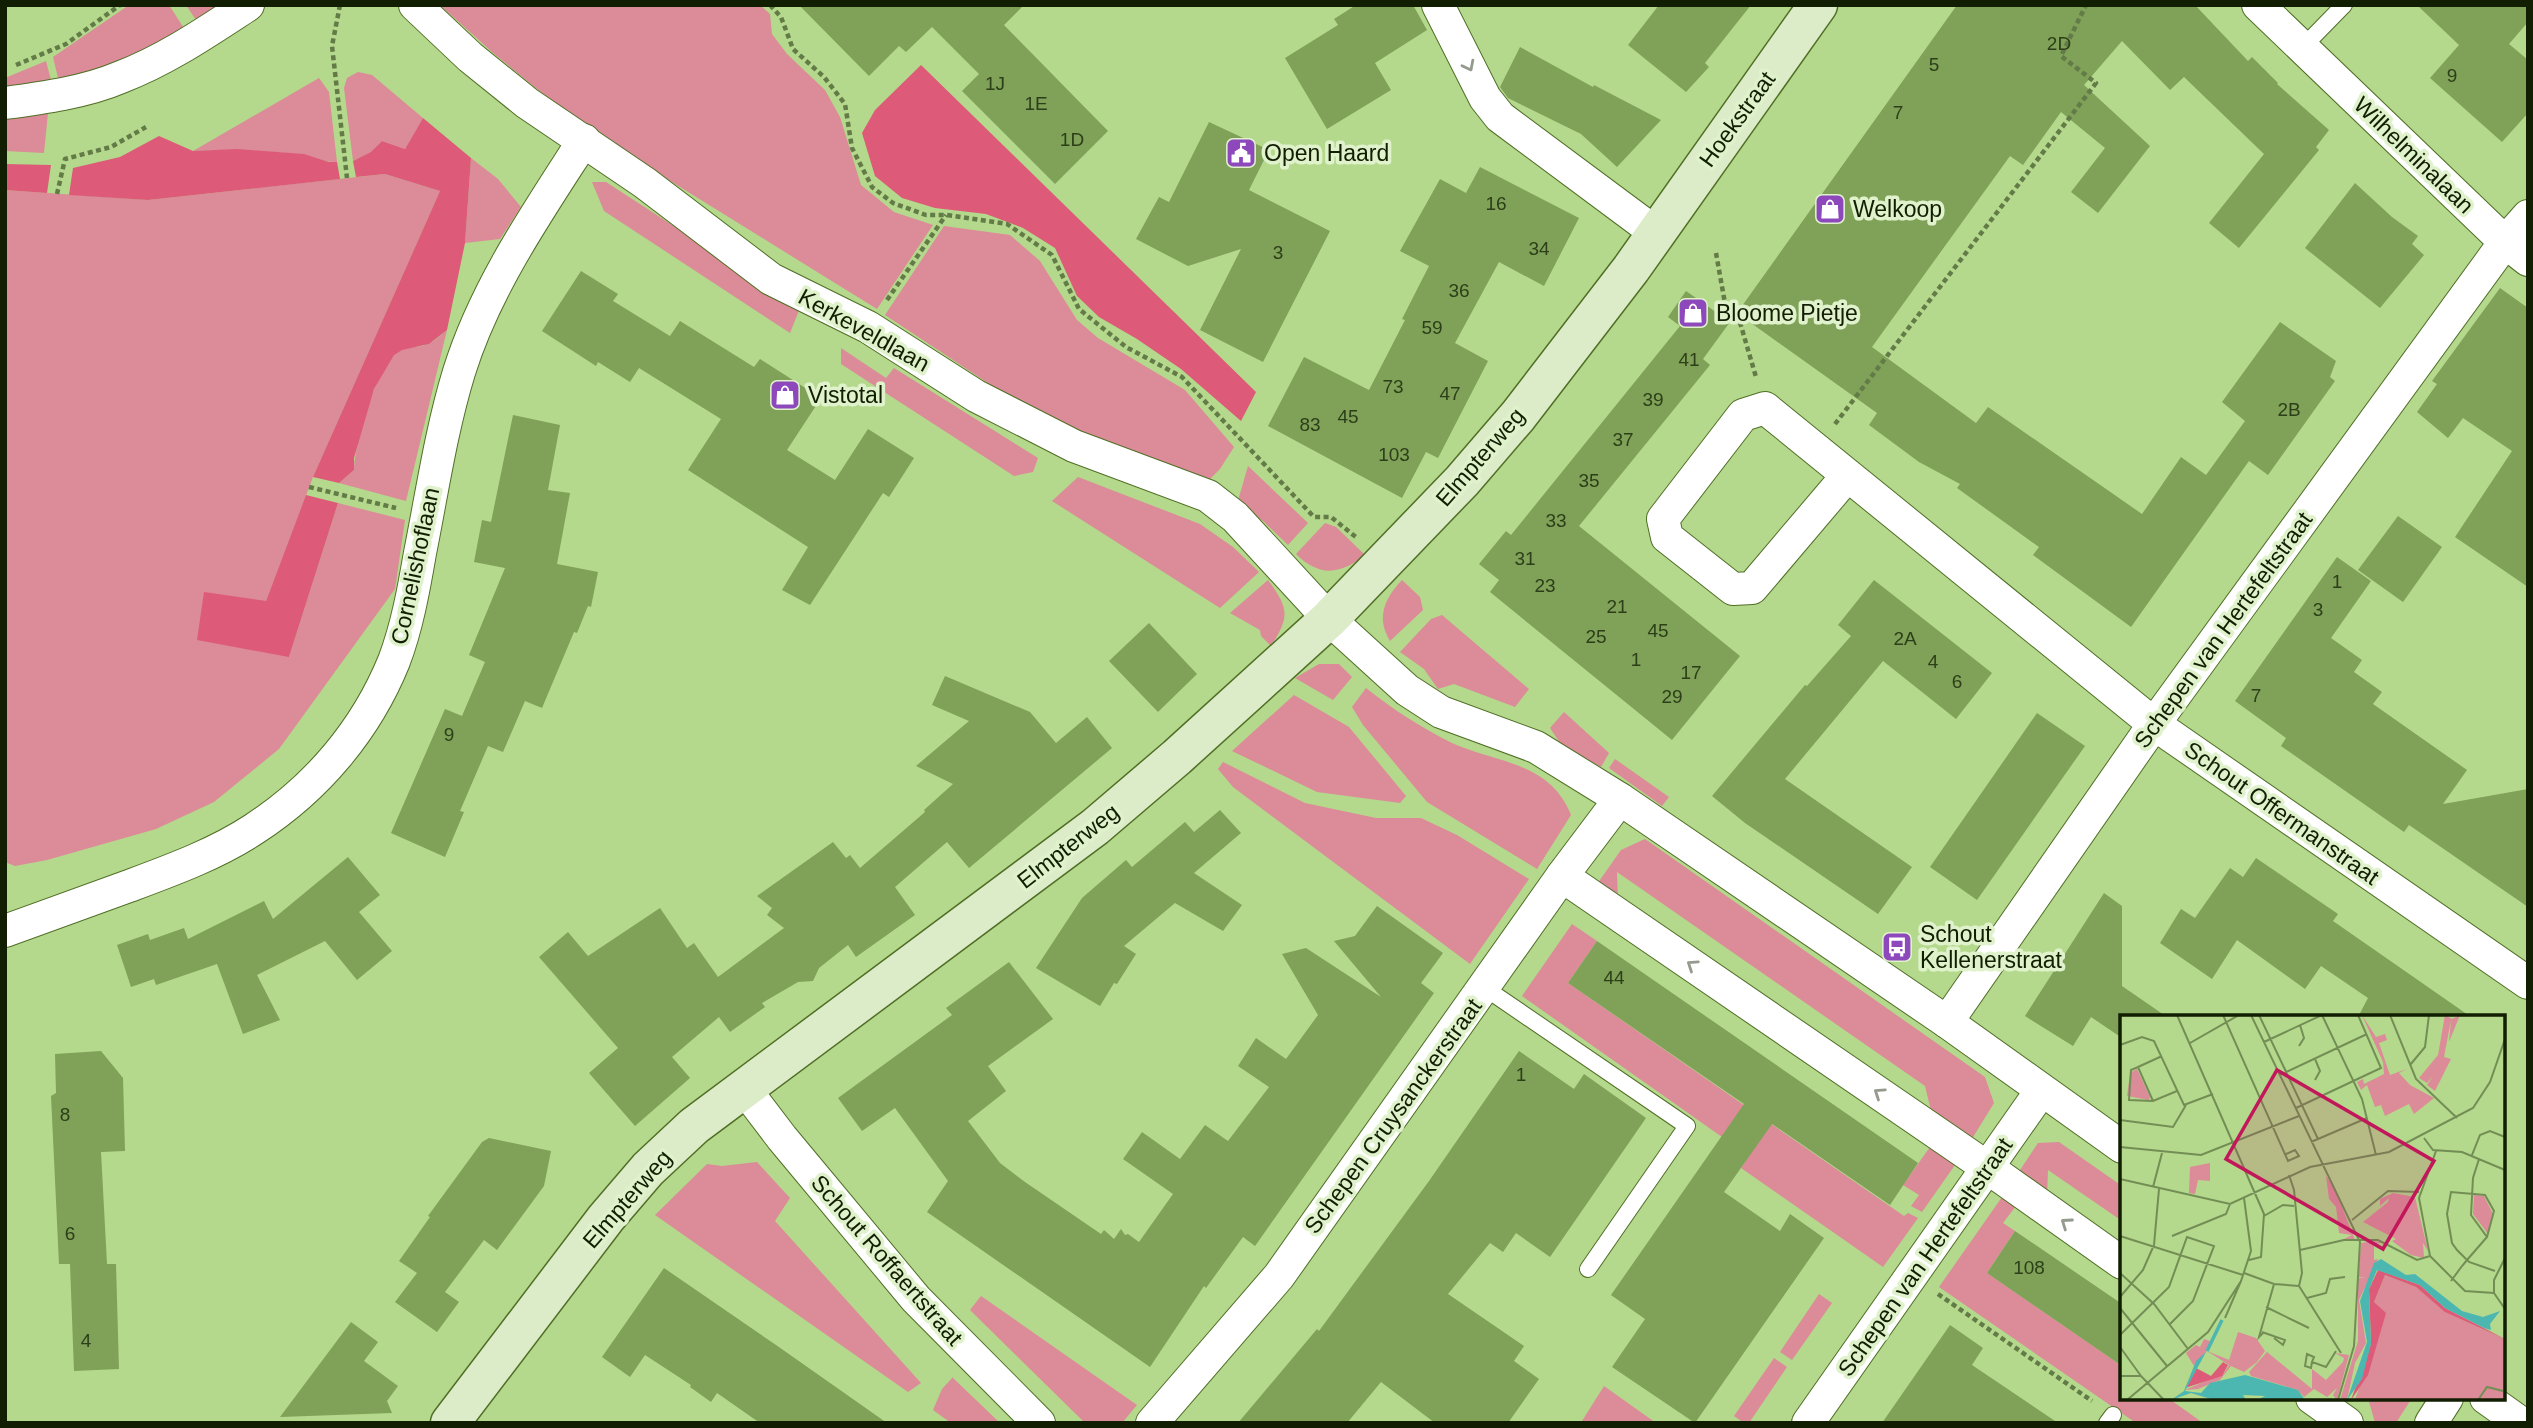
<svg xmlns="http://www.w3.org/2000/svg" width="2533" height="1428" font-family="Helvetica,sans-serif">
  <rect width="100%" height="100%" fill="#b4d88c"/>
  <!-- green -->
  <g fill="#dc8b98">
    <path d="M129,5H169L187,33L154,50L59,82L53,57Z"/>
    <path d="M186,5H231L200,26Z"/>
    <path d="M440,5H760L770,14L772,34L787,54L825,90L840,117L861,185L894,212L933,225L877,309L638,161L558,106L493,53Z"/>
    <path d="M46,61L52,84L5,92V78Z"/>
    <path d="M358,72L372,75L423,118L405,149L382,141L372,152L353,161L344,88L347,78Z"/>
    <path d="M319,78L329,92L337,162C324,163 313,155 299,154C263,151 229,149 193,151Z"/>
    <path d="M48,113L44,153L5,151V117Z"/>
    <path d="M471,158L498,179L521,207L500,239L465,243Z"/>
    <path d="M385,174L440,191L313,477L266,601L289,657L338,503L405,520L395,589L279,749L214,802L156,829L47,860L15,866L5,862V190L148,200Z"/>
    <path d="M592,182H606L800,308L790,333L604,211Z"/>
    <path d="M944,226L1010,235L1040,261L1077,320L1098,338L1185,390L1234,447L1220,469L1207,482L1113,448L1024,407L885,315Z"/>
    <path d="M447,330L406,501L339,483L354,470C355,444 375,372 394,354C404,345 420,349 430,343C436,340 442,334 447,330Z"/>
    <path d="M841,348L886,378L894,368L1038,458L1033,472L1014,476L841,364Z"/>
    <path d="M1248,466L1308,523L1288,545L1263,521L1237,504Z"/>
    <path d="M1078,477L1200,524L1233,547L1259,572L1220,608L1052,501Z"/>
    <path d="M1325,523L1336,527L1365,555C1340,575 1319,577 1296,554Z"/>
    <path d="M1268,580C1289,609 1290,616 1271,646L1261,636L1260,630L1230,613Z"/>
    <path d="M1402,580L1420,597L1423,610L1390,641C1376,618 1384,599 1402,580Z"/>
    <path d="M1442,615L1529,689L1515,707L1454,684L1438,689L1424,669L1400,652L1431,619Z"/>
    <path d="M1319,664H1339L1352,677L1333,700L1295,678Z"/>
    <path d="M1366,688C1392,709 1422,728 1452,743C1497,763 1550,762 1571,815L1537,869L1427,802L1363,725L1352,707Z"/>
    <path d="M1294,695L1349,727L1406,796L1400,803L1317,792L1232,751Z"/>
    <path d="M1564,712L1609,753L1601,767L1562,746L1550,728Z"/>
    <path d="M1615,759L1669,797L1662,806L1609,768Z"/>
    <path d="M1223,762L1305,803L1376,818H1421L1457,835L1529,879L1470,964L1233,787L1218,769Z"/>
    <path d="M1645,839L1985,1077L1994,1103L1967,1147L1933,1119L1925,1086L1617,872L1618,902L1595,887L1621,850Z"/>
    <path d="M1572,924L1597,941L1568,983L1904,1216L1908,1213L1918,1218L1883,1267L1741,1168L1749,1156L1522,996Z"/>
    <path d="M2059,1142L2122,1186V1221L2048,1170L2047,1197L2016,1176L2038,1143Z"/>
    <path d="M1930,1147L1955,1165L1922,1212L1911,1206L1919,1195L1903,1185Z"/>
    <path d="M757,1162L790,1198L775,1221L921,1383L908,1392L655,1215L707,1164L722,1166Z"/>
    <path d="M2002,1197L2016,1206L2003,1223L2015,1231L1987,1273L2122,1366V1398H2168L2203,1423H2136L1939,1287Z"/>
    <path d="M1819,1294L1832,1303L1792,1360L1780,1352Z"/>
    <path d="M981,1296L1137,1405L1122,1423H1085L970,1310Z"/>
    <path d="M1774,1358L1787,1367L1749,1423H1744L1734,1416Z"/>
    <path d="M953,1377V1378L1000,1423H951L933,1410L942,1389Z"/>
    <path d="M1604,1386L1656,1423H1585L1582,1421Z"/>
    <path d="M2368,1398H2409L2410,1401L2396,1423H2375Z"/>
  </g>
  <!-- forest -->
  <g fill="#dd5a78">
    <path d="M921,65L1256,392L1241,421L1181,369L1137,339L1099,317L1077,296L1055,248L1023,228L986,214L935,208L902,198L875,176L862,133L875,110Z"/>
    <path d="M423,118L471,158L465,243L447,330L429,344L402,350L394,355L374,389L354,458V470L339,483L313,477L440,191L385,174L356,177L353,161L371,152L382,141L405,149Z"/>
    <path d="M159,136L193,151L237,149L304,154L329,162H337L340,179L148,200L69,195L73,168L120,157Z"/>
    <path d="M5,164L51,165L47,193L5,190Z"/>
    <path d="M306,495L338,503L289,657L197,640L204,592L266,601Z"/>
  </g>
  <!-- building -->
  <g fill="#7fa158">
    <path d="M799,5H1024L1004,25L1108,131L1055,184L962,91L979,74L932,27L906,52L899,46L869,76Z"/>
    <path d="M1356,5H1413L1427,30L1375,63L1391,90L1327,129L1285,58L1338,25L1334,19Z"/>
    <path d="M1659,5H1751L1705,63L1709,67L1686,92L1628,45Z"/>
    <path d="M1957,5H2195L2248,61L2252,57L2278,83L2277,84L2329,130L2316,147L2319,150L2239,248L2209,223L2264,154L2184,77L2170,90L2122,41L2084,85L2150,146L2098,213L2071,192L2105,148L2061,112L2023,165L2010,156L1872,347L1976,423L1988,407L2142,514L2181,457L2206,475L2245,421L2222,402L2280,322L2336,361L2330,377L2335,381L2268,475L2249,461L2131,627L2033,555L2039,547L1957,488L1960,484L1919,462L1869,425L1877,413L1737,313Z"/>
    <path d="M2417,5H2528V22L2509,44L2528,60V113L2502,142L2430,78L2459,45Z"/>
    <path d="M1520,47L1593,87L1594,85L1661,120L1617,167L1581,134L1508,98L1500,87Z"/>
    <path d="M1209,122L1269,150L1249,190L1330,231L1263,362L1200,330L1241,249L1188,266L1136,239L1159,197L1169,202Z"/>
    <path d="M1480,167L1579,218L1544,286L1499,262L1455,343L1488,361L1438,458L1426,452L1402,498L1268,426L1304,357L1369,390L1405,320L1402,319L1429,266L1400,251L1440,179L1466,193Z"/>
    <path d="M2355,183L2392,217L2418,236L2412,244L2424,255L2380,308L2305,248Z"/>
    <path d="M581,271L618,294L613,301L670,336L680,321L754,367L760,359L821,398L787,450L835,480L868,429L914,458L889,497L883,493L810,605L782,590L808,547L688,470L721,419L639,368L630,382L598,362L596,366L542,331Z"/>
    <path d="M2500,288L2528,308V587L2455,537L2512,451L2463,418L2448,438L2417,412L2437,384L2432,381Z"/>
    <path d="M1686,291L1730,322L1703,359L1710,365L1579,526L1740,656L1672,740L1490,592L1499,580L1479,564L1506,531L1511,535L1680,326L1668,317Z"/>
    <path d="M513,415L560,425L548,490L570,493L557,564L598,572L591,607L588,606L577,633L574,632L542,708L525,701L503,752L488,746L460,811L464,812L445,857L391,833L445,709L462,716L485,662L469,655L505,568L474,562L482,520L491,522Z"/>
    <path d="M2398,516L2442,547L2403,602L2358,570Z"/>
    <path d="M2337,557L2371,581L2331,638L2362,660L2354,672L2382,692L2373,704L2467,770L2443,804L2528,789V907L2409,825L2404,832L2281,746L2286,738L2235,701Z"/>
    <path d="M1874,580L1992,673L1956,719L1883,661L1785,779L1912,867L1878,914L1745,823L1712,796L1805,685L1807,686L1851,636L1838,625Z"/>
    <path d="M1149,623L1197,674L1158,712L1109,661Z"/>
    <path d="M945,676L1030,712L1056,743L1087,717L1112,748L969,868L947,842L895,887L915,915L856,957L848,945L819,968L813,981L798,982L762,1003L765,1007L730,1032L719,1017L672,1057L690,1078L635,1126L589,1073L618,1048L539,957L568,932L588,956L660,908L687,948L694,943L718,977L784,928L767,915L772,908L757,896L833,842L846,858L850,855L860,868L925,812L924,810L953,784L916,766L969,721L932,705Z"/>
    <path d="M2037,713L2085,746L1977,900L1930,867Z"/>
    <path d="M1220,810L1241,833L1194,873L1242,905L1223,931L1175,903L1124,946L1136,954L1117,984L1114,983L1100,1006L1036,968L1082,898L1126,860L1132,867L1185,822L1194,832Z"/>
    <path d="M348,857L380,895L359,912L392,951L357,980L325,941L257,975L280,1020L243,1034L217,964L156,985L154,979L131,987L117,945L148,934L150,940L184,928L188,939L264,901L273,919Z"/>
    <path d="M2256,858L2338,914L2333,921L2471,1017H2358L2368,998L2321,966L2305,989L2237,940L2212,979L2160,943L2181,909L2195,918L2230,868L2243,877Z"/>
    <path d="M2104,893L2122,906V986L2167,1017H2122V1038L2091,1017L2073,1046L2025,1016Z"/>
    <path d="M1377,906L1443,953L1421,983L1434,993L1255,1246L1243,1237L1206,1288L1204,1286L1150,1367L927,1212L948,1181L895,1108L862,1131L838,1098L952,1015L946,1008L1009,962L1053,1019L988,1066L1006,1091L968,1121L1000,1163L1025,1182L1101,1234L1104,1230L1114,1239L1121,1229L1125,1235L1128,1234L1139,1242L1173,1194L1123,1159L1142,1132L1180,1159L1205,1125L1228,1141L1269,1087L1238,1066L1256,1038L1286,1059L1318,1015L1282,954L1306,948L1381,997L1334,941L1355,936Z"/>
    <path d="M1597,941L1918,1163L1890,1205L1772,1124L1724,1192L1780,1231L1790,1214L1824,1238L1695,1423L1612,1367L1645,1319L1611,1295L1744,1104L1568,983Z"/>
    <path d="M101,1051L123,1078L125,1151L101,1152L107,1264H116L119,1369L74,1371L70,1264H59L51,1096L56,1093L55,1054Z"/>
    <path d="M1519,1051L1574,1089L1584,1074L1646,1118L1550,1257L1516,1233L1503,1252L1490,1243L1448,1294L1524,1346L1514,1361L1539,1379L1508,1423H1435L1381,1382L1347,1423H1238L1317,1329L1319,1331L1429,1181Z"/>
    <path d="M489,1138L551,1151L544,1186L497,1250L484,1240L445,1292L459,1302L437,1332L395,1302L417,1273L399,1261L430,1217L428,1216L482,1142Z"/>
    <path d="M2015,1231L2122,1304V1366L1987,1273Z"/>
    <path d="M664,1268L776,1345L887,1423H760L717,1393L711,1402L690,1387L691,1385L645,1355L630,1377L602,1357Z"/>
    <path d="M351,1322L378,1342L364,1361L398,1386L387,1401L392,1413L280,1417Z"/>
    <path d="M1950,1325L1983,1348L1972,1365L2058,1423H1882Z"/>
  </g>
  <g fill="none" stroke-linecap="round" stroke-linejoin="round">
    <!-- lane casing -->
    <g stroke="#506f26" stroke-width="18">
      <g id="lane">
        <path d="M2302,48L2344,5"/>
        <path d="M1485,988L1687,1126L1588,1269"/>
        <path d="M2107,1423L2113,1415"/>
      </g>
    </g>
    <!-- street casing -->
    <g stroke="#506f26" stroke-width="34">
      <g id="street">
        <path d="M415,5L470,57L527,103L645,183L771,279L868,327L976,396L1074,446L1208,496L1235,517L1329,619L1407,690L1441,712L1536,747L1620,799L1947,1022L2122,1147"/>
        <path d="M1438,5L1485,98L1500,117L1656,233"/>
        <path d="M2258,5L2505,242L2528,260"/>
        <path d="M5,103C43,98 86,92 121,77C166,60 208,31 248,5"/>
        <path d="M1847,476L1752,588L1733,589L1667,537L1663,519L1743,415L1765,408L2154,724L2528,983"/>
        <path d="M1562,876L1988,1168L2122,1263"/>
        <path d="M5,931C47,916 88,901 129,886C172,870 216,854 254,829C317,788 366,730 394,661C407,627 414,588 420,553C432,493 441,431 459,372C485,288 537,213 584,140"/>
        <path d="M1947,1022L2154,724L2505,242L2528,216"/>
        <path d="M744,1088L782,1138L916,1299L1039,1423"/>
        <path d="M2312,1398L2347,1423"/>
        <path d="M2486,1398L2521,1423"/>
        <path d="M1152,1423L1279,1276L1562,876L1620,799"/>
        <path d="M1808,1423L2041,1091"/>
        <path d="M2431,1423L2447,1398"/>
      </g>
    </g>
    <!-- secondary casing -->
    <g stroke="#506f26" stroke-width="41">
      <path id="secondary" d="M450,1423L606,1218L648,1169L694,1126L1095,827L1177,757L1329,619L1462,481L1518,416L1631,269L1818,5"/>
    </g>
    <!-- path -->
    <g stroke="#637b47" stroke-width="4.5" stroke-dasharray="5 3.5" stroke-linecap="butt">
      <path d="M340,5L332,46L347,178"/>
      <path d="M770,5L781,17L793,49L824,77L845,104L852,148L872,187L893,203L926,215H947L1007,224L1052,255L1079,309L1126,347L1182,377L1314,517H1331L1357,538"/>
      <path d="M16,65L66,44L120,5"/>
      <path d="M57,194L65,159L111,147L146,127"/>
      <path d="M1716,253L1726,309L1739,319L1756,377"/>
      <path d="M887,300L946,215"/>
      <path d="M1835,424L2096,83L2061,56L2086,5"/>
      <path d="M309,487L396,508"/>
      <path d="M1938,1294L2092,1401"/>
    </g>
    <!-- lane -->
    <use href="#lane" stroke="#fff" stroke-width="16"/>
    <!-- street -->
    <use href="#street" stroke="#fff" stroke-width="32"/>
    <!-- secondary -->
    <use href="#secondary" stroke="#dcebc8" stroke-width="38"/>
  </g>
  <!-- one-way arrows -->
  <defs><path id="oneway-chevron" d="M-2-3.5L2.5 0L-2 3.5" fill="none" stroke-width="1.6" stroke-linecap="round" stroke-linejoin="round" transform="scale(1.75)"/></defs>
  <g stroke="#949a8d">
    <use href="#oneway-chevron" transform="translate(1469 66) rotate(63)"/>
    <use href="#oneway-chevron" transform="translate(1692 965) rotate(-146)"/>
    <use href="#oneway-chevron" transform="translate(1879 1093) rotate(-146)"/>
    <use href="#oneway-chevron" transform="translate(2066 1223) rotate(-145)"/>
  </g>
  <!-- icons -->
  <defs>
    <g id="civic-square" transform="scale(1.575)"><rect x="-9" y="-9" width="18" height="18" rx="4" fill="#8d48bc" stroke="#dff2cc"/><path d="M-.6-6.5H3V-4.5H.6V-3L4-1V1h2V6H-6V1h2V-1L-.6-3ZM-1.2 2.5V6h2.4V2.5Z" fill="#fff"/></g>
    <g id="shop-square" transform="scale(1.575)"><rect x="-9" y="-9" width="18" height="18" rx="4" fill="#8d48bc" stroke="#dff2cc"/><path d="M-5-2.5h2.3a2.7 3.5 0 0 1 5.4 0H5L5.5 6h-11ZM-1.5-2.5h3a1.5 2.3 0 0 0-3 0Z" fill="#fff"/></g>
    <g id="bus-square" transform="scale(1.575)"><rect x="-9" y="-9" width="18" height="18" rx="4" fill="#8d48bc" stroke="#dff2cc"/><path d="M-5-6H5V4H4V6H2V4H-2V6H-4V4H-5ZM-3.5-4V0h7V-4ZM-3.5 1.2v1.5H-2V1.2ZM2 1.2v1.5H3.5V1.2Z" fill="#fff"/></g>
  </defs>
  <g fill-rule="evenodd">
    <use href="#civic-square" x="1241" y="153"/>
    <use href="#shop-square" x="1830" y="209"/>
    <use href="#shop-square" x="1693" y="313"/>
    <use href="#shop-square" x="785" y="395"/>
    <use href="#bus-square" x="1897" y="947"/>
  </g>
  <g text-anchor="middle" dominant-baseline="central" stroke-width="7" stroke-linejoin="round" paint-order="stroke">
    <!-- number labels -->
    <g font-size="19" fill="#2d3f18">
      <text x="2059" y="43">2D</text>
      <text x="1934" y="64">5</text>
      <text x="2452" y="75">9</text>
      <text x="995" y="83">1J</text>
      <text x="1036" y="103">1E</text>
      <text x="1898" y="112">7</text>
      <text x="1072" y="139">1D</text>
      <text x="1496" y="203">16</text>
      <text x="1539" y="248">34</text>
      <text x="1278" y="252">3</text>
      <text x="1459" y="290">36</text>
      <text x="1432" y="327">59</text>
      <text x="1689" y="359">41</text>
      <text x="1393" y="386">73</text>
      <text x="1450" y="393">47</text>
      <text x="1653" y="399">39</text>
      <text x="2289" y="409">2B</text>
      <text x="1348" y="416">45</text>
      <text x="1310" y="424">83</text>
      <text x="1623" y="439">37</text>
      <text x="1394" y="454">103</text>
      <text x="1589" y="480">35</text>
      <text x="1556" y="520">33</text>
      <text x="1525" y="558">31</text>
      <text x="2337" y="581">1</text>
      <text x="1545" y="585">23</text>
      <text x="1617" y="606">21</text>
      <text x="2318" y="609">3</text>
      <text x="1658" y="630">45</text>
      <text x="1596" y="636">25</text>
      <text x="1905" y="638">2A</text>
      <text x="1636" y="659">1</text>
      <text x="1933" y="661">4</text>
      <text x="1691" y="672">17</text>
      <text x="1957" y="681">6</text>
      <text x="2256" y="695">7</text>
      <text x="1672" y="696">29</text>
      <text x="449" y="734">9</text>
      <text x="1614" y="977">44</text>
      <text x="1521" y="1074">1</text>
      <text x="65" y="1114">8</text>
      <text x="70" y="1233">6</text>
      <text x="2029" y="1267">108</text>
      <text x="86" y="1340">4</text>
    </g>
    <!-- street labels -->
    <g font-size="23" fill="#121e02" stroke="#dff2cc">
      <text transform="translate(1737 119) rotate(-54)">Hoekstraat</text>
      <text transform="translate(2414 155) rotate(44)">Wilhelminalaan</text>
      <text transform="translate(864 330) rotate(29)">Kerkeveldlaan</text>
      <text transform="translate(1480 457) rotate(-49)">Elmpterweg</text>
      <text transform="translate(415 566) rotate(-78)">Cornelishoflaan</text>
      <text transform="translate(2223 630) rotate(-54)">Schepen van Hertefeltstraat</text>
      <text transform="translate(2282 813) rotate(35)">Schout Offermanstraat</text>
      <text transform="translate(1068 846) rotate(-38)">Elmpterweg</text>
      <text transform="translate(1393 1116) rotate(-54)">Schepen Cruysanckerstraat</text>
      <text transform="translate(627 1199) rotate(-49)">Elmpterweg</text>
      <text transform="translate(1925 1257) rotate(-55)">Schepen van Hertefeltstraat</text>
      <text transform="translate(887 1260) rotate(49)">Schout Roffaertstraat</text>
    </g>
    <!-- poi labels -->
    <g font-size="23" fill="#121e02" stroke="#dff2cc" text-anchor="start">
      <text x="1264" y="153">Open Haard</text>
      <text x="1853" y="209">Welkoop</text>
      <text x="1716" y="313">Bloome Pietje</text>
      <text x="808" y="395">Vistotal</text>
      <text x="1920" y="934">Schout<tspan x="1920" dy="26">Kellenerstraat</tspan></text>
    </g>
  </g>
  <!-- overview -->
  <g transform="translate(2120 1015)">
    <rect width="385" height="385" fill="#b4d88c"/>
    <path d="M242,0L256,22L265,19L267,25L259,28L270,60L287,54L279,58L290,70L314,83L294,99L289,89L265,101L261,90L255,92L247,70L241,75L237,67L243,64L244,69L264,59L263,47ZM325,0L332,4L340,0L329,27L331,5L324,42L331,44L315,76L307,70L313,61L307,68L299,63L318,40ZM17,54L30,82L29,85L7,81L10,58ZM90,148V166L78,165L75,179L69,178L70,152ZM206,161L214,172L235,225H222L232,220L219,218L216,192L209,184ZM273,178L295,182L308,236L303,228L304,243L291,240L272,226L276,224L243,207L268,187L269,183L260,191V184ZM364,181L373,199L368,219L353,199L354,180ZM252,226L262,227L254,230V245L258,244L239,285L246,328L235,348L227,385H220L238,326V263H246L238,262L241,228ZM265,260L296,272L326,297L385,324V385H235L265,298L254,287ZM118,317L136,323L145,336L137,347L124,357L111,351L100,365L78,374L65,375L104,358L109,350L87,336L74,351L66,338L76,330L80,332L84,324L90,326L87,336L109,345ZM147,337L192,374V354L206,365L223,347L224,343L215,338L229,340L217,385L213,380L217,373L207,382L194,374L184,382L178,375L131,361L129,357Z" fill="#dc8b98"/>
    <path d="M258,255L300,270L325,293L385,324L325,297L296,272L265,260L254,287L266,298L248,360L231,385L251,329L249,274ZM103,347L108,350L102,361L65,373L76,353L91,361Z" fill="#dd5a78"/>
    <path d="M261,244L286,260L295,259L342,296L363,302L380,296L370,309L371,315L364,313L325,293L300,270L257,255L249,274L251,329L242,364L227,385L247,327L240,286L254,248ZM86,337L65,376L81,378L90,368L125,360L178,375L185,385H137L145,381L123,380L126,385H94L71,378L51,385L64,376L76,346Z" fill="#4cb7b0"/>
    <path fill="none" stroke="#4cb7b0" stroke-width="3.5" d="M87,336L102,305"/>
    <path fill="none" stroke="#738e55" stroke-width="2" d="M57,0L144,199L141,242L129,245M103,0L168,146L179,141L175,135L166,139M131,0L240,227L234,331L218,385M139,0L198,124M202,0L242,84L256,140M270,0L296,64L337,103M144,27L202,0M70,28L119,0M0,30L22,22L34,26L64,90L93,79M179,31L184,23L180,10M290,50L305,32L309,0M18,52L42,41M160,60L247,19M195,65L200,56L195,44M33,86L18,52L11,55L9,85L33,86L57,76M176,93L261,53L238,0M0,105L53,112L66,90M304,123L313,135L342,137L385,155M191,127L247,103M0,132L81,140L179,101M316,136L299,183L310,241L345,276L374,278M352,140L360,120L370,116L385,122M359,144L353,163L351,200L367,222M169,160L174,175L182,258L179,271M0,164L110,189L190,152L269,137L353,93L370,67L385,24M33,172L42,138M144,201L163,190L174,191M232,205L268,176L299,177M0,221L123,260M52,221L106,199L110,189M180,235L224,225H258L297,245L310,241M385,243L374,265V278L385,294M0,258L34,289L68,334M124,258L154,269L179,271M331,266L342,251L347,245L367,222L374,196L365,180L331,177L327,199L332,228L337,235L349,247L375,256M179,271L221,338M0,282L23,255L34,230L39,174M187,283L206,278L210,264L225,262M146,292L189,313M0,293L47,351M105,303L121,266M142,317L165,325L163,330L154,323M143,318L139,322L154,269M0,320L49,272L67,222L94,231L73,286L50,309M0,332L21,361M192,347L191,353L185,351L187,339L194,342L192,347L206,352L216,336M0,361H21L44,385M7,385L88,317L121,266L131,236L124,183M358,385L367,372L383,376"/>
    <path fill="#c2185b" fill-opacity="0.15" stroke="#c2185b" stroke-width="3.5" d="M157,55L314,146L263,234L106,144Z"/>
    <rect width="385" height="385" fill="none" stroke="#121e02" stroke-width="3.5"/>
  </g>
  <!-- border -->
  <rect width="2533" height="1428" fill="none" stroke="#121e02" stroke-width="14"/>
</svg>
